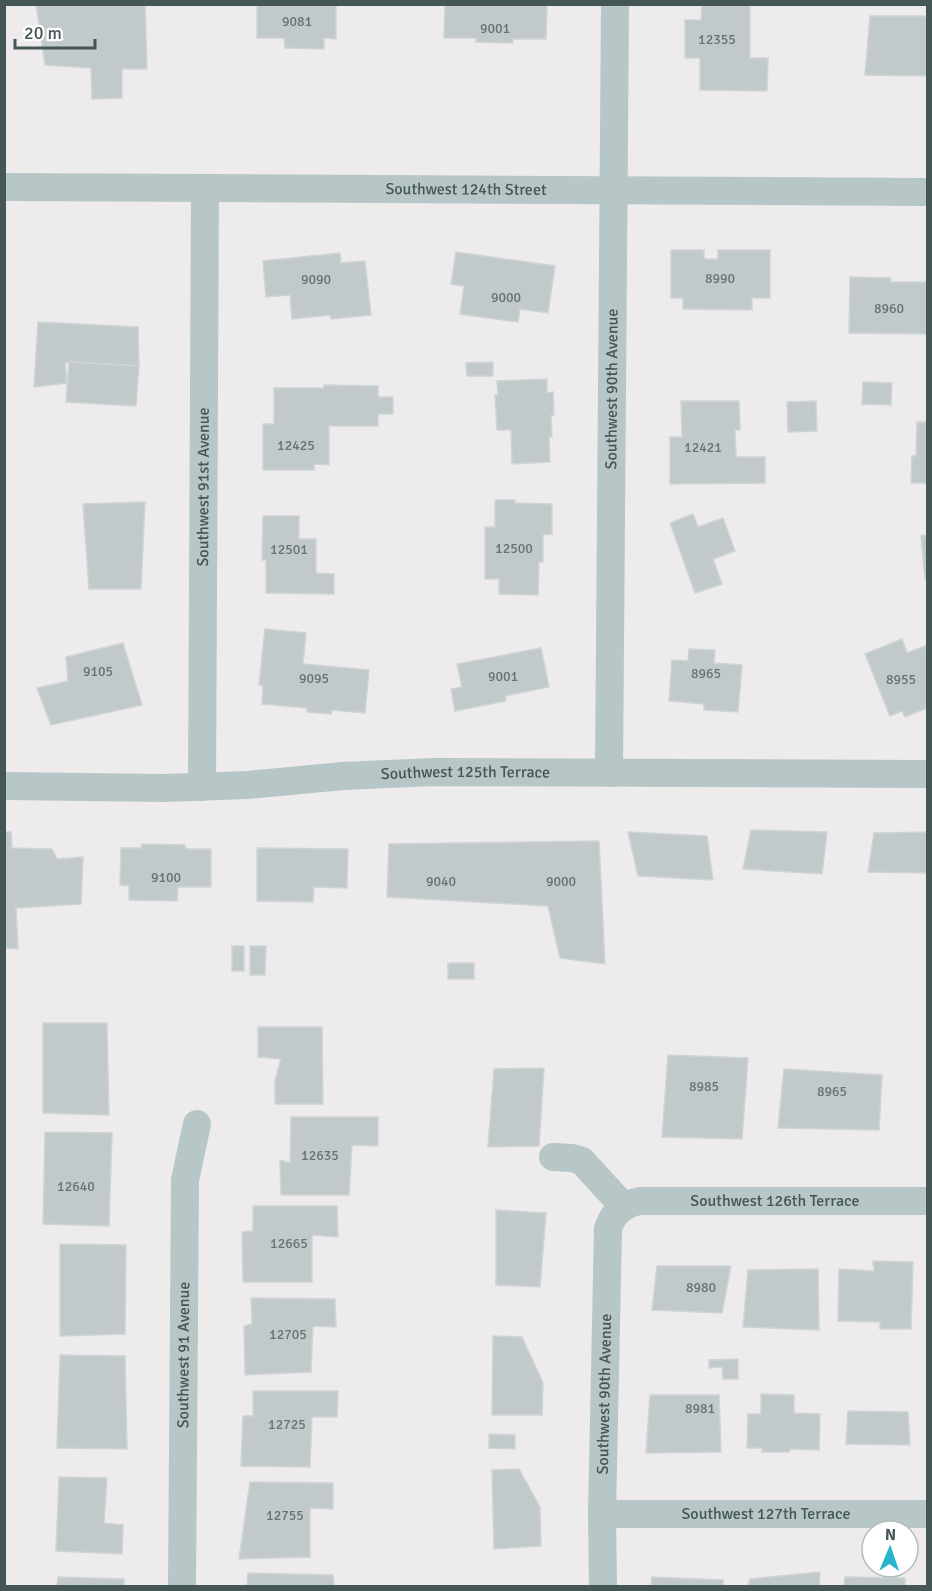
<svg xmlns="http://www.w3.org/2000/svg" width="932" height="1591" font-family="Signika,sans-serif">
  <rect width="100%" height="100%" fill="#eeebec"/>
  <!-- building -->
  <g fill="#c2c9cb" stroke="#cfd4d6" stroke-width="1.5">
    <path d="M36,4H145L147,69H122V98L92,99L91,68L45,65Z"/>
    <path d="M257,4H336V39L324,38V49L285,48L284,38H257Z"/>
    <path d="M445,4H547L546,39H513V43L476,42V38H444Z"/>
    <path d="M702,4H750V58H768L767,91L700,90V58H685V20H701Z"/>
    <path d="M870,16H928V76L865,75Z"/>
    <path d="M671,250H704V259H718V250H770V298H752V310L683,309V298H671Z"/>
    <path d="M456,252L555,266L548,313L520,309L518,322L460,314L464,286L451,284Z"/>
    <path d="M340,253L341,263L365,261L371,315L331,319L330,315L292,319L290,295L266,297L263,261Z"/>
    <path d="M850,277L891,278V282H928V334L849,333Z"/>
    <path d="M38,322L138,327L139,366L69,362L65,363L67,383L34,387Z"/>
    <path d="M69,362L139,366L136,406L66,402Z"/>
    <path d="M493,362V376H467L466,363Z"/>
    <path d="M547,379V393L553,392L554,415H551L552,437H549L550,462L512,464L511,430H497L495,395H498L497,381Z"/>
    <path d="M863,382L892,383L891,405L862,404Z"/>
    <path d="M324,385L378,386V397H393V414H378V426H329V465L314,464V470H263V424H274V388H324Z"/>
    <path d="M681,401H739L740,430H735L736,457H765V483L670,484V437H682Z"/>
    <path d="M816,401L817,431L788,432L787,402Z"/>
    <path d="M917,422H928V483H911L912,456H916Z"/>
    <path d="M495,500H515V503L552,504V534L543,535V562H539L538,595L499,594V579H485V527H495Z"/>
    <path d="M145,502L141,589H89L83,504Z"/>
    <path d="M693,514L698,527L723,518L735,551L713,559L722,584L695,593L670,523Z"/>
    <path d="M263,516H299V539H316V573L334,574V594L266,593V560H262Z"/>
    <path d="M928,535V579H925L921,536Z"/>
    <path d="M265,629L306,633L303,664L369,670L365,713L332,710L331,714L307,712V708L262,704L263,686L259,685Z"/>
    <path d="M902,639L907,653L928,645V704L925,705L927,708L905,717L902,711L890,716L865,654Z"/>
    <path d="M123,643L142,705L51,725L37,688L68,681L66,657Z"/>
    <path d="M541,648L549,687L505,696L506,701L455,711L451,689L462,687L457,664Z"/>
    <path d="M689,649L715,650L714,663L742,665L738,712L704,710V704L669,701L672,660L688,661Z"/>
    <path d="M751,830L827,832L822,874L743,869Z"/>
    <path d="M4,832H11L12,848L52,849L57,859L83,857L81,904L16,908L18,949L4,948Z"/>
    <path d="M628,832L707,836L713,880L638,876Z"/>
    <path d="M928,832V873L868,872L874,833Z"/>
    <path d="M599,841L605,964L560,958L548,906L387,897L389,844Z"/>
    <path d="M142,844L185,845L186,849H211V887H178L177,901L129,900V886L120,885L121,848H141Z"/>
    <path d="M257,848L348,849L347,888L314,887L313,902L257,901Z"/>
    <rect x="232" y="946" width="12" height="25"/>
    <path d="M250,946H266L265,975H250Z"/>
    <rect x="448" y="963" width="26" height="16"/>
    <path d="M43,1023H107L109,1115L43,1113Z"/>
    <path d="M258,1027H322L323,1104H275V1081L281,1059L258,1057Z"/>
    <path d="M668,1055L748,1058L742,1139L662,1137Z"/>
    <path d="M544,1068L539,1146L488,1147L494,1069Z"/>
    <path d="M784,1069L882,1075L879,1130L778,1128Z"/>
    <path d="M291,1117H378V1146L352,1145L349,1195H281L280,1160L290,1163Z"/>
    <path d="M45,1132L112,1133L109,1226L43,1224Z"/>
    <path d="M253,1206H337L338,1237L312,1235V1282H243L242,1232L253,1231Z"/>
    <path d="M496,1210L546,1213L540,1287L496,1285Z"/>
    <path d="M60,1244L126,1245L125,1334L60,1336Z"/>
    <path d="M873,1261L913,1262L911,1329H880V1322L838,1321L839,1269L874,1271Z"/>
    <path d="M657,1266H731L722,1313L652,1310Z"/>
    <path d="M818,1269L819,1330L743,1327L748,1270Z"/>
    <path d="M251,1298L335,1299L336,1327L313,1326L311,1372L245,1375L244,1326L252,1324Z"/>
    <path d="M493,1336L522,1337L543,1383L542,1415H492Z"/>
    <path d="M60,1355L125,1356L127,1449L57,1448Z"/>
    <path d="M738,1359V1379H723L722,1367L709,1368V1360Z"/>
    <path d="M253,1391H338L337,1417H312L310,1467L241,1466L243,1416H253Z"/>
    <path d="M761,1394L794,1395V1413L820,1414L819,1450L790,1449L789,1452H762L763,1448H747L748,1414H761Z"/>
    <path d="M650,1395H719L721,1452L646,1453Z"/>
    <path d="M848,1411L908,1412L910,1445L846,1444Z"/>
    <path d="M489,1434L515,1435V1449L489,1448Z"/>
    <path d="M519,1469L540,1507L541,1546L494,1549L492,1470Z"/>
    <path d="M59,1477L107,1478L104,1523L123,1525L122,1554L56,1551Z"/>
    <path d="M250,1482L333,1483V1509L310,1508V1557L239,1559Z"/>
    <path d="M820,1572L819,1586H748L750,1579Z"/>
    <path d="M248,1573L333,1575L334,1586H247Z"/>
    <path d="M58,1577L124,1579V1586H57Z"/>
    <path d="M652,1577L723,1580V1586H651Z"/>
    <path d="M845,1577L905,1578V1586H844Z"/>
  </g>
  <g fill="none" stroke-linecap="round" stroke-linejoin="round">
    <!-- minor -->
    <g stroke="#b7c6c7" stroke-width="28">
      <path id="s1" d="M4,187L928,192"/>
      <path id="s2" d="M609,773L615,4"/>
      <path id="s3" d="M4,786L164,788L247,785L343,776L434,772L928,774"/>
      <path id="s4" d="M202,787L205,188"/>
      <path d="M553,1157L572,1158L582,1161L624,1207"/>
      <path id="s5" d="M602,1514H928"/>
      <path id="s6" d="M182,1586L185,1180L197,1124"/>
      <path id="s7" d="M603,1586L602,1514L608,1229C613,1212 624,1204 640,1201H928"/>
    </g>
  </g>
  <g text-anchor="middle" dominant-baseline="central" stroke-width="5" stroke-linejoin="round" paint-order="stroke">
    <!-- number labels -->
    <g font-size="14" fill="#647374">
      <text x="297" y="21">9081</text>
      <text x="495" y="28">9001</text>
      <text x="717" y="39">12355</text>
      <text x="720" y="278">8990</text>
      <text x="316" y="279">9090</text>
      <text x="506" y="297">9000</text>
      <text x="889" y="308">8960</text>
      <text x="296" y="445">12425</text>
      <text x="703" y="447">12421</text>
      <text x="514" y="548">12500</text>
      <text x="289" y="549">12501</text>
      <text x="98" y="671">9105</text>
      <text x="706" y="673">8965</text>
      <text x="503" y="676">9001</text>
      <text x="314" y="678">9095</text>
      <text x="901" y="679">8955</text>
      <text x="166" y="877">9100</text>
      <text x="441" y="881">9040</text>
      <text x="561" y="881">9000</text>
      <text x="704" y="1086">8985</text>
      <text x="832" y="1091">8965</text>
      <text x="320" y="1155">12635</text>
      <text x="76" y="1186">12640</text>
      <text x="289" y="1243">12665</text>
      <text x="701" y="1287">8980</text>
      <text x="288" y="1334">12705</text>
      <text x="700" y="1408">8981</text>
      <text x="287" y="1424">12725</text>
      <text x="285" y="1515">12755</text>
    </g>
    <!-- street labels -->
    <g font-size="16" fill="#455657" stroke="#fff">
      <text stroke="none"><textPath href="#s1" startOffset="462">Southwest 124th Street</textPath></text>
      <text stroke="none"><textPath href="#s2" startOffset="384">Southwest 90th Avenue</textPath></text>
      <text stroke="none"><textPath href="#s4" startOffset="300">Southwest 91st Avenue</textPath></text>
      <text stroke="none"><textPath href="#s3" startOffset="462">Southwest 125th Terrace</textPath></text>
      <text stroke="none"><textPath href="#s7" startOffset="537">Southwest 126th Terrace</textPath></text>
      <text stroke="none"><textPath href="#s6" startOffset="231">Southwest 91 Avenue</textPath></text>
      <text stroke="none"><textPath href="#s7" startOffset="192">Southwest 90th Avenue</textPath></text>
      <text stroke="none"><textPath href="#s5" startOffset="164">Southwest 127th Terrace</textPath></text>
    </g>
  </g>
  <!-- border -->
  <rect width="932" height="1591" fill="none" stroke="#455657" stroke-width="12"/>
  <!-- north arrow -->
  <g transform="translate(890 1549) rotate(2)"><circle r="28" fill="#ffffff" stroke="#b5bbbc" stroke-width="1.5"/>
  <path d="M0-4.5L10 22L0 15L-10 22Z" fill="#27b5cc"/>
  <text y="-9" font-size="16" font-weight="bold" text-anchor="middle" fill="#455657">N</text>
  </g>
  <!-- scale -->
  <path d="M15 39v9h80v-9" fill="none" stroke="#455657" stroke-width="3"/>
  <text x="24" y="39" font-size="18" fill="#455657" stroke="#ffffff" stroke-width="4.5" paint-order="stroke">20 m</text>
</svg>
